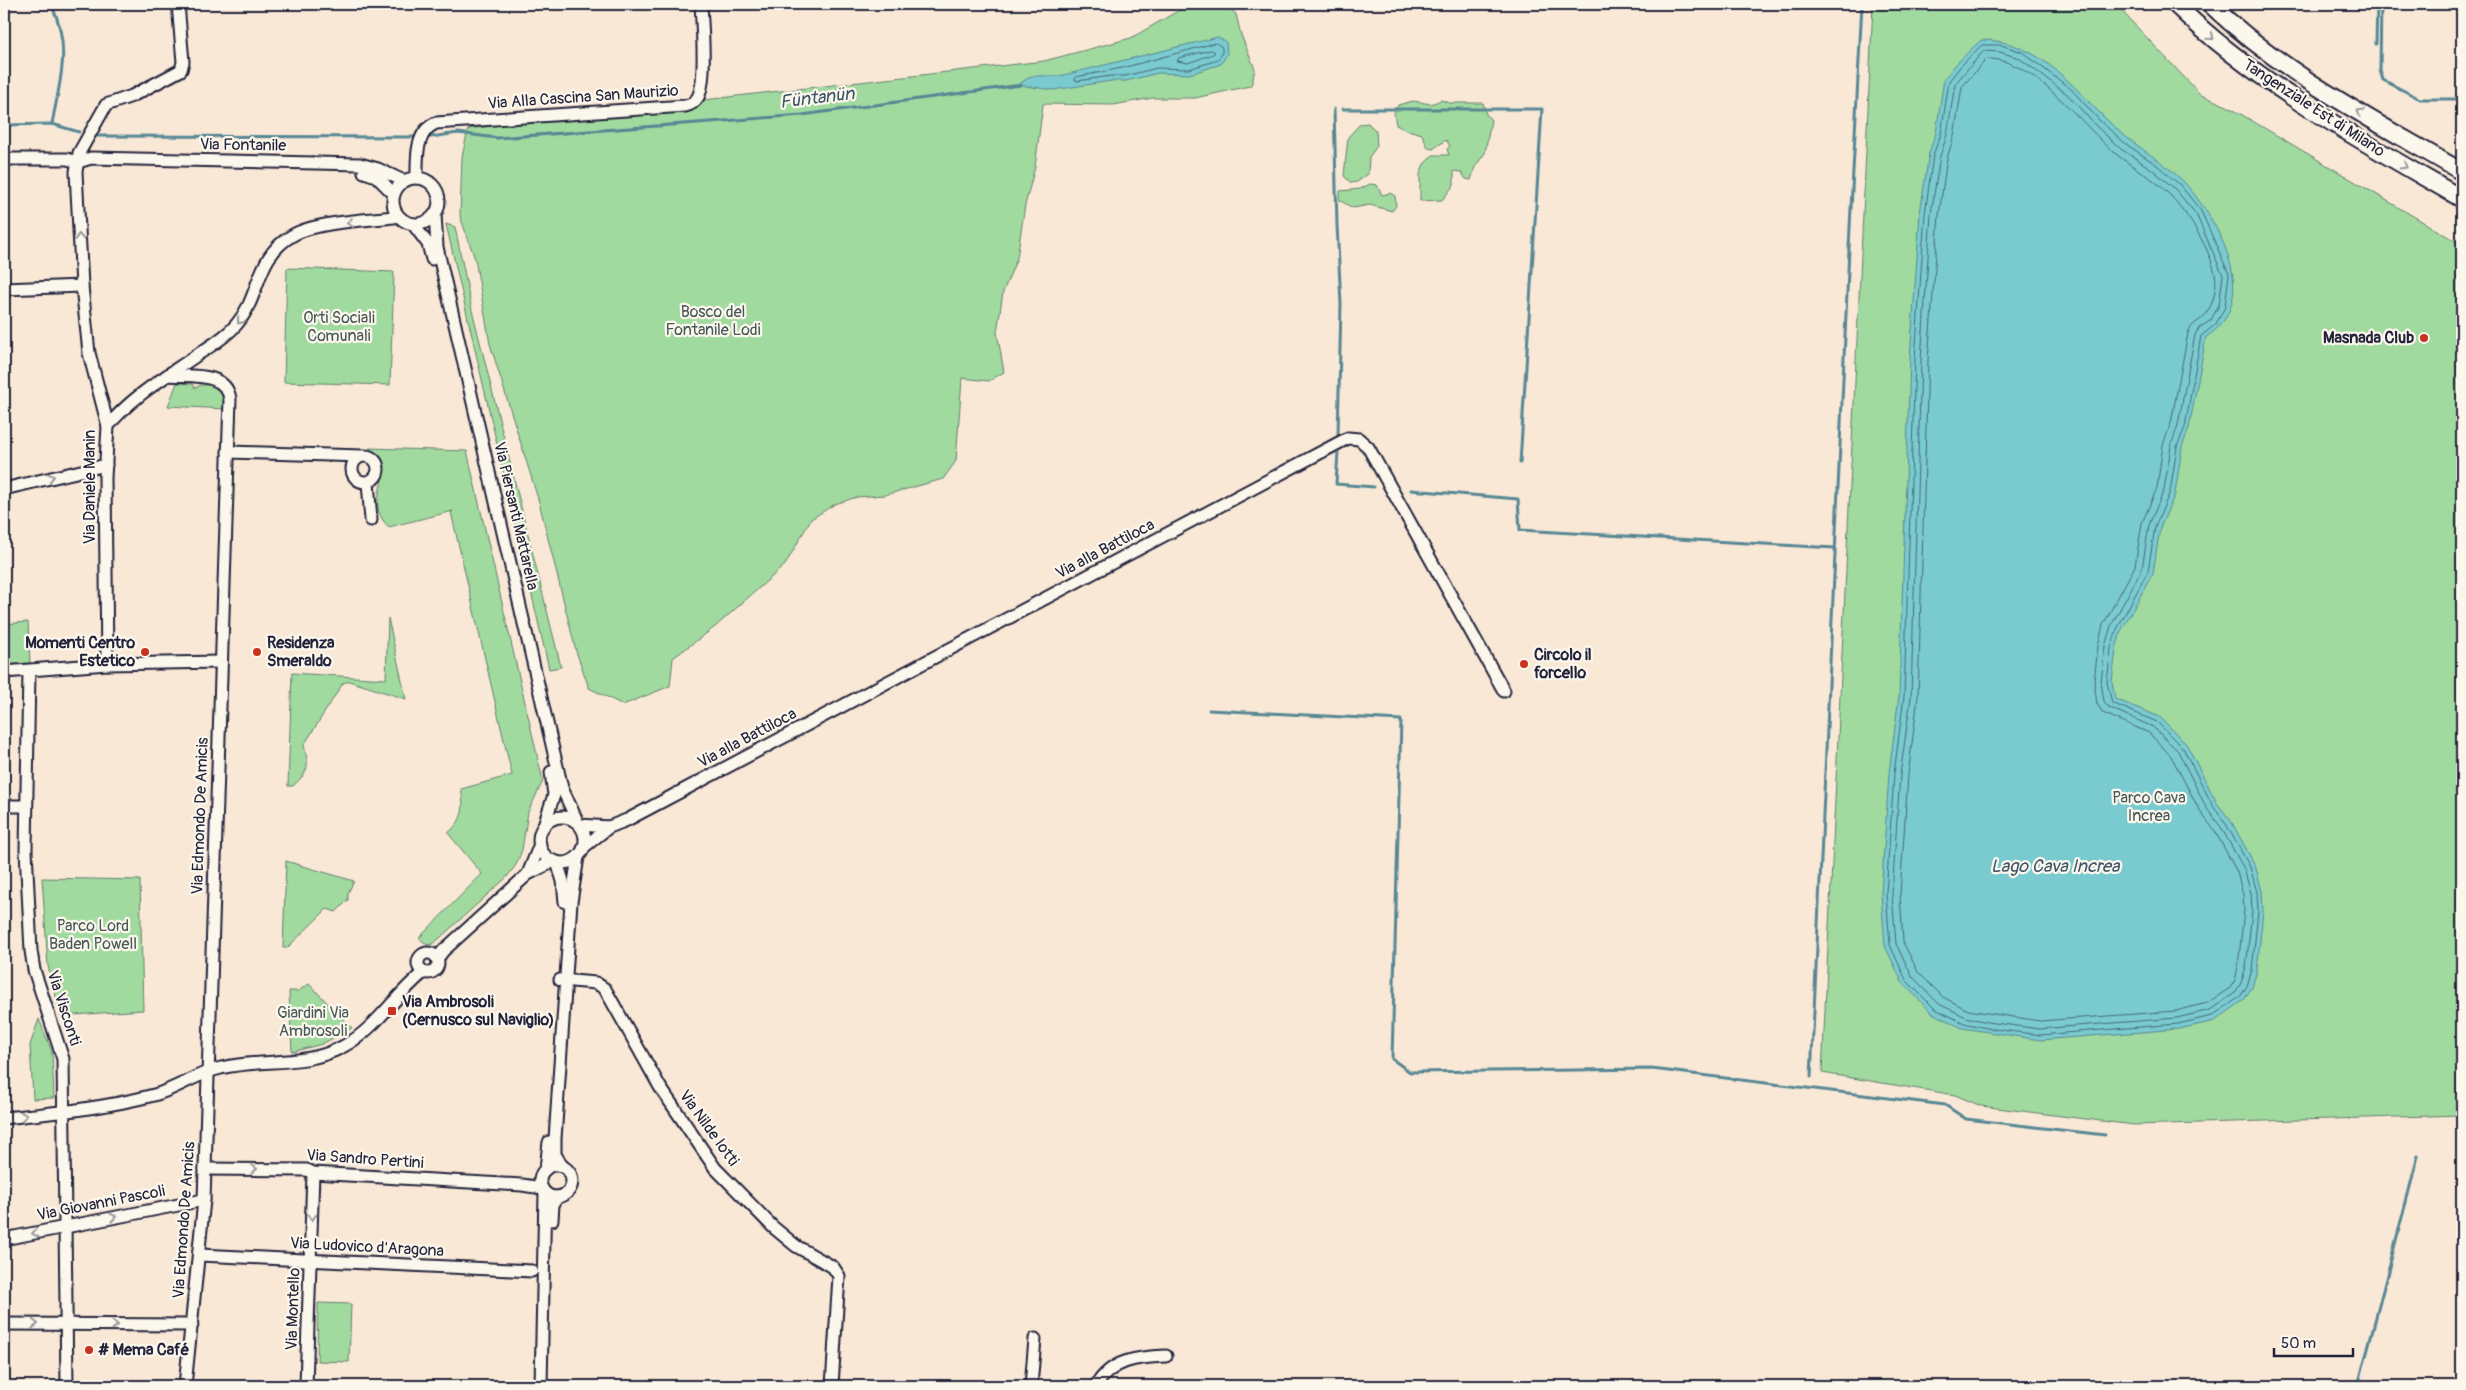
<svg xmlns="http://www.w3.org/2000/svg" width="2466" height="1390" font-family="Pangolin,sans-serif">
  <rect width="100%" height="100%" fill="#f9e8d6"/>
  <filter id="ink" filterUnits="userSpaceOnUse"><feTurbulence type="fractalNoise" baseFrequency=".02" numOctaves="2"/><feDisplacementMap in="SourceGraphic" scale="10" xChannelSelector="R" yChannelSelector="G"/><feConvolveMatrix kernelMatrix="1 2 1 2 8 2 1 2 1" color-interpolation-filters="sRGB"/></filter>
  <g filter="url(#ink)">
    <!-- green -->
    <g fill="#a1da9f" stroke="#627e6d">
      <path d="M1204,4L1230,9L1236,14L1241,35L1255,69L1252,83L1250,86L1195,98H1153L1113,105L1043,104L1035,167L1025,205L1017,258L1003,292L997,332L1004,372L989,381L962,378L956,461L943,479L885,495L857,497L835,504L811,519L785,565L715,627L673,658L670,686L623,705L589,688L576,651L539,502L490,344L475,259L460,216L462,157L468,129L737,96L1044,61L1131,38L1183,8Z"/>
      <path d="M1873,4H2115L2201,95L2227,106L2462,245V1115L2134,1125L1981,1106L1955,1095L1822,1073Z"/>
      <path d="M1441,100L1450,103H1483L1486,114L1491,120L1485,153L1475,167L1471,180L1466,179L1461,172L1454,171V185L1442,200L1420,201V174L1424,164L1433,155H1449L1447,149L1450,146L1446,140L1433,149L1428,148L1422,134L1404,129L1396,125L1394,113L1398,105L1413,101L1431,104Z"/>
      <path d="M1368,123L1376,131L1377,146L1369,157L1368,174L1357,182L1351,183L1344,176L1348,137L1360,124Z"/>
      <path d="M1370,184L1377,185L1382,195L1390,193L1395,196L1396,206L1392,211L1370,205L1353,208L1339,200L1340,191L1360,189Z"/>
      <path d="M446,224L455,227L472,310L561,667L549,669Z"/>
      <path d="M287,268L394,272L390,385L284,382Z"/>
      <path d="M177,383L193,384L195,388L201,385H214L225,397V409L168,406Z"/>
      <path d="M369,448L467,451L543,781L528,812L522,850L516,865L507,877L441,937L433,944L427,945L419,938L482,874L448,833C463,821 465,808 461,789L512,775L451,512L453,511L389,527C358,500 405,468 369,448Z"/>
      <path d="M388,618L406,699L349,681L343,683L304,745C309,767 310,770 293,786H288L292,673L386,679Z"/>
      <path d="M28,622L30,663L4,665V624Z"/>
      <path d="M286,861L354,881L348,893V900L336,912L327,909L287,948H283Z"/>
      <path d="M42,878L140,880L143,1010L61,1016L48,966Z"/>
      <path d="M309,984L352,1028L322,1044L292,1052L289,991H298Z"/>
      <path d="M39,1019L52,1052L54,1098L33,1099L30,1045Z"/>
      <path d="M318,1303L351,1304L349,1362L317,1361Z"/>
    </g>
    <!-- water -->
    <g fill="#7acbd0" stroke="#578794">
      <path d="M1218,37L1226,42L1227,54L1221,64L1190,74L1158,73L1126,81H1111L1053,90L1018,85L1031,76H1060Z"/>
      <path d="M1981,40C2042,39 2077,94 2119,131C2139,149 2165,162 2184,182C2218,220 2264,301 2206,337L2189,428L2182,447L2175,494L2160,528L2153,573L2121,631L2116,649L2112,682L2115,699L2160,717L2187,745L2217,803L2231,821L2255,865L2262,891L2263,911L2257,971L2252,987L2244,1000L2215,1021L2179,1029L2040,1040L1962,1028L1932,1013L1902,982L1885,946L1881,894L1889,773L1899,696L1910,359L1920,213L1929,153L1936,133L1944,79L1956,64Z"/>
    </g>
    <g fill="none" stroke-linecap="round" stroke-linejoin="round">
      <!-- shore -->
      <g stroke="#456677" stroke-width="1">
        <path d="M1216,43L1222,47V53L1218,60L1189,69L1157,68L1125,76H1111L1077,81L1075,80L1076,77L1122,68Z"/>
        <path d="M1982,45H2001L2022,52L2071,89L2100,121L2126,144L2157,165L2180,185L2201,211L2229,274L2225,307L2216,324L2201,336L2185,427L2177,447L2170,492L2155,527L2148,571L2117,629L2111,648L2107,682L2112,703L2157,722L2183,748L2213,806L2226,824L2250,867L2257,892L2258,911L2252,970L2247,986L2240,997L2212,1016L2178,1024L2064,1033L2040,1035L1986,1028L1964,1023L1935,1009L1906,980L1890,945L1886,894L1894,774L1904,696L1915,359L1925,214L1933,155L1941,134L1949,81L1960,67Z"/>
        <path d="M1212,50L1215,52L1213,54L1188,63L1177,61L1179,58Z"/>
        <path d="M1984,51L2000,52L2019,58L2067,94L2096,126L2121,149L2153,170L2175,189L2196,214L2223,275L2219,305L2211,320L2199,328L2195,335L2178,425L2171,446L2164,490L2149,525L2142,569L2111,626L2105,646L2101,682L2104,701L2108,707L2153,727L2178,751L2207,809L2221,827L2244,869L2251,893L2252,911L2246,968L2241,983L2235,993L2210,1010L2177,1018L2063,1027L2040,1029L1987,1022L1966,1017L1939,1004L1912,976L1896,944L1892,894L1900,775L1911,697L1921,360L1931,214L1940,156L1947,135L1955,84Z"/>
        <path d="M1987,59C2032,57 2083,126 2116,154C2133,168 2154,178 2170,195C2188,214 2210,248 2215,274C2218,286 2213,304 2206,314C2200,322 2191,323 2188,333L2171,423L2163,445L2157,488L2142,523L2135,566L2103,625L2098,646L2094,682L2097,704L2103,713L2149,733L2171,756L2201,813L2215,831L2237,872L2243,895L2244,910L2238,967L2235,980L2230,988L2207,1003L2176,1011L2040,1021L1968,1010L1943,997L1918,972L1903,942L1900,894L1908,775L1918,697L1928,360L1939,215L1947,158L1954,136L1962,87Z"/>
      </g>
      <!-- stream -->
      <g stroke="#578794" stroke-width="3">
        <path d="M51,4C72,46 60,80 52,124"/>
        <path d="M2381,4L2380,70L2383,80L2420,99H2462"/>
        <path d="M2376,44L2377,4"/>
        <path d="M1334,109L1337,225L1341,304L1338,435"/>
        <path d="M1343,109H1542L1520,463"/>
        <path d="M4,125L52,124L79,132"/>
        <path d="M94,136L414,137"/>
        <path d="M431,137L458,133L497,138L802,115L1021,85"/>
        <path d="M1338,451L1336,484L1374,487"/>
        <path d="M1411,490L1518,499L1520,530L1835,548"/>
        <path d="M1209,710L1401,720L1392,1059L1410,1072L1652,1069L1945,1105L1966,1119L2105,1135"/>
        <path d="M1811,1077L1850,227L1862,4"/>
        <path d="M2358,1386L2418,1156"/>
      </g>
      <!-- minor casing -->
      <g stroke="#22223b" stroke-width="15">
        <g id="minor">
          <path d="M4,159H67L78,162L91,158L360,164L378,169L404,181"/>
          <path d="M364,172L376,176L394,194"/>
          <path d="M417,178C417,158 415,132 436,123L685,106C691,105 695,102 698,97C707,81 702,25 701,4"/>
          <circle cx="416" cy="201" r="23"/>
          <path d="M435,214L437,247L562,788L578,823"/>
          <path d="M413,224L428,244L432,259"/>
          <path d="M4,289L82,286"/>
          <path d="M168,375C190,377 226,371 230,399L204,1200L185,1386"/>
          <path d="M108,426C132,396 169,375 200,353C212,345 226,337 236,325C262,295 254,257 293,235C315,222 368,220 394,217L397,214"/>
          <path d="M228,452L362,456"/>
          <circle cx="365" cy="469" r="13"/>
          <path d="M368,482L371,520"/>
          <path d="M4,489L106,465"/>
          <path d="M107,664L105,478L108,426L89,353L82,286L76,172L79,153L106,105L132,96L181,70L183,62L178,4"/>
          <path d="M29,671L26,850L31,951L34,970L63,1059L67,1386"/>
          <path d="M4,672L107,664L221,662"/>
          <path d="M4,806H26"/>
          <circle cx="562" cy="840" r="23"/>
          <path d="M544,825L554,795L551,772"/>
          <path d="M580,825L609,827"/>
          <path d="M584,847L609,827L627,820L1348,438L1359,439L1368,447L1504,691"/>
          <path d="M557,862L563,881L565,902"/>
          <path d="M528,874L540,844"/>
          <circle cx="428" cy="963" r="10"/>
          <path d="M437,959L443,951L528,874L554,861"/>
          <path d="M560,980L596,983L605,989L660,1087L715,1168L773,1227L796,1246L833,1267L839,1276L832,1386"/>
          <path d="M4,1118C54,1113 105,1108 154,1095C177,1089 197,1073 221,1068C262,1058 305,1068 344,1046C377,1028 395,995 424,972"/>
          <circle cx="556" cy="1181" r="16"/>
          <path d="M562,1166L555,1154V1139L571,902L578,857"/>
          <path d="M205,1169L307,1170L313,1173L522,1185L542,1188"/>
          <path d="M546,1169L549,1142"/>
          <path d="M552,1220L553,1205L557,1197"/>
          <path d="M4,1239L204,1200"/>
          <path d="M200,1255L532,1271"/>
          <path d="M4,1324L192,1325"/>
          <path d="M306,1386L313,1173"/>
          <path d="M541,1386L545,1193"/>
          <path d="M1031,1386L1035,1339"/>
          <path d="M1096,1386C1111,1360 1137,1357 1166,1356"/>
        </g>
      </g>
      <!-- highway casing -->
      <g stroke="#22223b" stroke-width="20">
        <g id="highway">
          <path d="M2175,4C2259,86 2362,141 2462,199"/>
          <path d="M2210,4C2283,74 2375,121 2462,172"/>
        </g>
      </g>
      <!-- minor -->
      <use href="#minor" stroke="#fbf7ec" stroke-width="11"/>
      <!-- highway -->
      <use href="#highway" stroke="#fbf7ec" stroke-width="16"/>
    </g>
    <!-- one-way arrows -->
    <defs><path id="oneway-chevron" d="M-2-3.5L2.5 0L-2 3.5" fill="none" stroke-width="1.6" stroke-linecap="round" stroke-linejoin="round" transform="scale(1.25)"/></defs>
    <g stroke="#99979c">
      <use href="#oneway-chevron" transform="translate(2211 37) rotate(41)"/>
      <use href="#oneway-chevron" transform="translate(2360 112) rotate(-150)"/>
      <use href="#oneway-chevron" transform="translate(2404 166) rotate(30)"/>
      <use href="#oneway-chevron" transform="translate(350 223) rotate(172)"/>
      <use href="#oneway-chevron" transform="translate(79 237) rotate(-93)"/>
      <use href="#oneway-chevron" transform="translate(240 321) rotate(128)"/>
      <use href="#oneway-chevron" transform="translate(51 477) rotate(-13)"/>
      <use href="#oneway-chevron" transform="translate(24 1116) rotate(-5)"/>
      <use href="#oneway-chevron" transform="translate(254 1169) rotate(1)"/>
      <use href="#oneway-chevron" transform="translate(113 1217) rotate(-11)"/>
      <use href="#oneway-chevron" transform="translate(312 1217) rotate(92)"/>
      <use href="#oneway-chevron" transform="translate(35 1233) rotate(169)"/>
      <use href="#oneway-chevron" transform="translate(35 1324) rotate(1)"/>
      <use href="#oneway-chevron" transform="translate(115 1325)"/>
    </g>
  </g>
  <!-- markers -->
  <g fill="#c8321e" stroke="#fbf7ec" stroke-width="2">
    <circle cx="2424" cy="338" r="5"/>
    <circle cx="145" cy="652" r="5"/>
    <circle cx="257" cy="652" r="5"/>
    <circle cx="1524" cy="664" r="5"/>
    <rect x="387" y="1006" width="10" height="10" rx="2.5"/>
    <circle cx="89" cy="1350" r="5"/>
  </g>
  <g text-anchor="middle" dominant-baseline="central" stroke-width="4.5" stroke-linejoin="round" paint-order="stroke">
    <!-- street labels -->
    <g font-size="16" fill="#22223b" stroke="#fbf7ec">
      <text transform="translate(583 97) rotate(-4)">Via Alla Cascina San Maurizio</text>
      <text transform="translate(2314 108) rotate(33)">Tangenziale Est di Milano</text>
      <text transform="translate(243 145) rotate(1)">Via Fontanile</text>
      <text transform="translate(90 487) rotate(-90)">Via Daniele Manin</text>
      <text transform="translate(516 516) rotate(77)">Via Piersanti Mattarella</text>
      <text transform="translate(1105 549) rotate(-28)">Via alla Battiloca</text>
      <text transform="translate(747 738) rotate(-28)">Via alla Battiloca</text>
      <text transform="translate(200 816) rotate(-88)">Via Edmondo De Amicis</text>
      <text transform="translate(64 1008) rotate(72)">Via Visconti</text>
      <text transform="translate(709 1128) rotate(54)">Via Nilde Iotti</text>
      <text transform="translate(365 1159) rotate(4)">Via Sandro Pertini</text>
      <text transform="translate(101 1203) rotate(-11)">Via Giovanni Pascoli</text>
      <text transform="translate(184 1220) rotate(-86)">Via Edmondo De Amicis</text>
      <text transform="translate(367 1247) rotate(3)">Via Ludovico d'Aragona</text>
      <text transform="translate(293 1309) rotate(-88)">Via Montello</text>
    </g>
    <!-- park labels -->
    <g font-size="16" fill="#485959" stroke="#fbf7ec">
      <text x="713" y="312">Bosco del<tspan x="713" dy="18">Fontanile Lodi</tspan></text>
      <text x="339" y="318">Orti Sociali<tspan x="339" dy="18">Comunali</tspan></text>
      <text x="2149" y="798">Parco Cava<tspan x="2149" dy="18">Increa</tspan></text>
      <text x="93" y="926">Parco Lord<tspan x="93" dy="18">Baden Powell</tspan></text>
      <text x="313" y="1013">Giardini Via<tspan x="313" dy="18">Ambrosoli</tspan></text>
    </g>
    <!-- poi labels -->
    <g font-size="16" font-weight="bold" fill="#22223b" stroke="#fbf7ec" text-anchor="start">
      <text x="2414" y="338" text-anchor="end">Masnada Club</text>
      <text x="135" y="643" text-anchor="end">Momenti Centro<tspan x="135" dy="18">Estetico</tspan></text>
      <text x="267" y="643">Residenza<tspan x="267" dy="18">Smeraldo</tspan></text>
      <text x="1534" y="655">Circolo il<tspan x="1534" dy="18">forcello</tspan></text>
      <text x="402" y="1002">Via Ambrosoli<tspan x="402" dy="18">(Cernusco sul Naviglio)</tspan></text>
      <text x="99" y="1350"># Mema Café</text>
    </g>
    <!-- water labels -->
    <g font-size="18" font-style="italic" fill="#3c5568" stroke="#fbf7ec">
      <text transform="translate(817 98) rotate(-7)">Füntanün</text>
      <text x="2055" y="866">Lago Cava Increa</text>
    </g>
  </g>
  <!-- margin -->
  <rect width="2466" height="1390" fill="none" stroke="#fbf7ec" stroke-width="20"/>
  <rect x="10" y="10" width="2446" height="1370" fill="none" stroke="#22223b" stroke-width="2" filter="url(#ink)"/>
  <!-- scale -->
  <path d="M2274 1348v8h79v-8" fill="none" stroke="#22223b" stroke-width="2.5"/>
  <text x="2281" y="1348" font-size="15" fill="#22223b" stroke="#fbf7ec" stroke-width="4" paint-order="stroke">50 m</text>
</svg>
